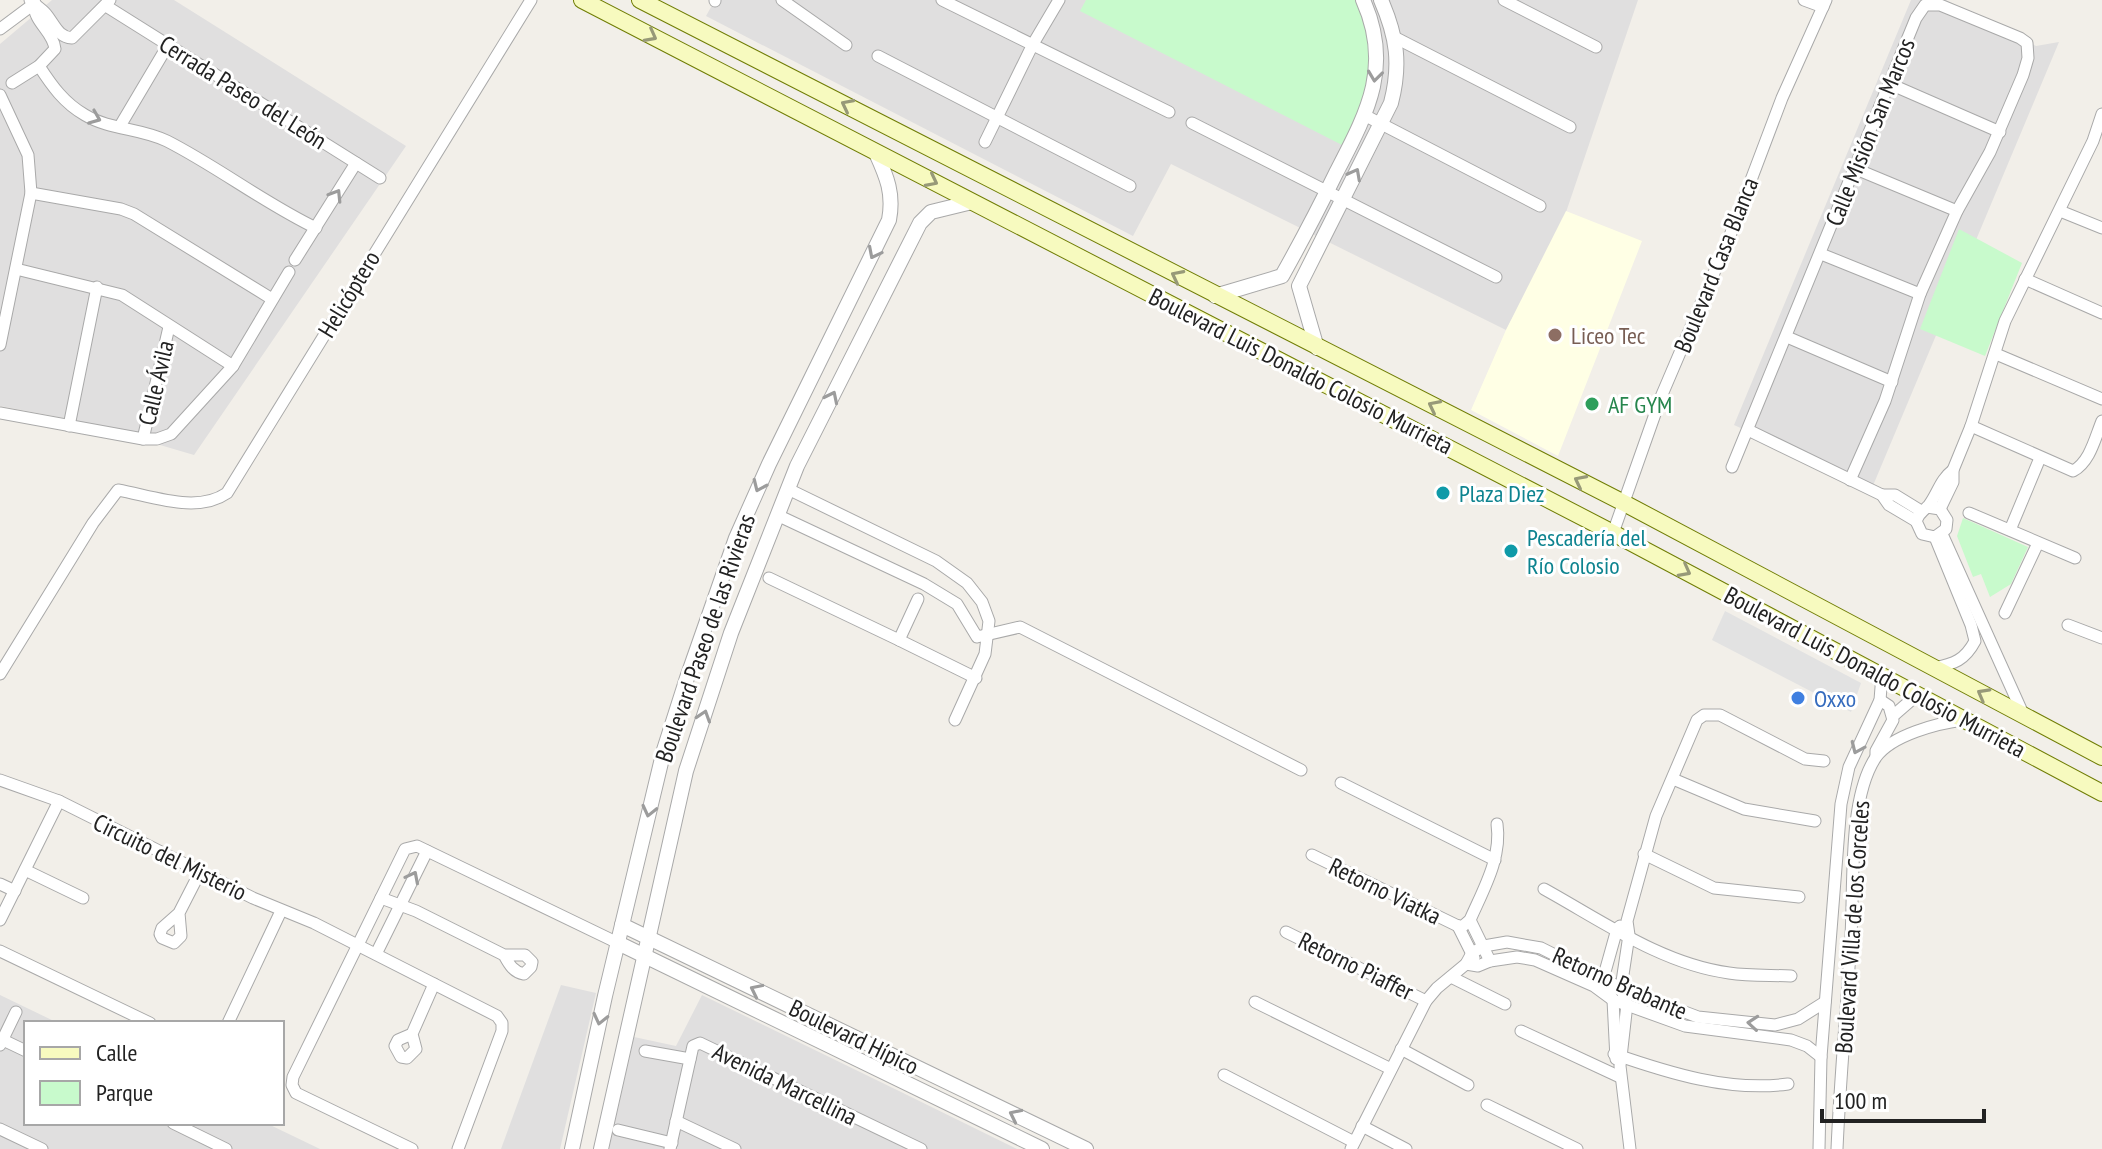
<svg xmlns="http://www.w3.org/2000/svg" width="2102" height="1149" font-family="'PT Sans Narrow',sans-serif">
  <rect width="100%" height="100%" fill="#f2efe9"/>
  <!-- residential -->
  <g fill="#e0dfdf">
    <path d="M52,0H174L406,146L194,455L75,420L0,406V44Z"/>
    <path d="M715,0H1638L1562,224L1506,330L1171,164L1133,236L706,16Z"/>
    <path d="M1911,0H1946L2036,46L2059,42L1872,488L1734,425Z"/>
    <path d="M561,985L596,993L560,1149H501Z"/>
    <path d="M0,995L58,1023H26V1123H266L320,1149H0Z"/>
    <path d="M702,995L899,1091L1017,1149H609L634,1037L676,1046Z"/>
  </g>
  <!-- education -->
  <path fill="#ffffe5" d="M1566,211L1642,241L1558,456L1471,410L1506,330Z"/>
  <!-- park -->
  <g fill="#c8facc">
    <path d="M1086,0H1356L1372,46L1364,105L1344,146L1080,11Z"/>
    <path d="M1959,229L2022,263L1985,356L1920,329Z"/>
    <path d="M1963,518L2028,547L2011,584L1990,597L1981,574L1973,577L1957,536Z"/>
  </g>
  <!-- parking -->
  <path fill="#e2e2e2" d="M1725,611L1861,683L1851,712L1712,640Z"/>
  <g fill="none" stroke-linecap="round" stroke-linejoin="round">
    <!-- minor casing -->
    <g stroke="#a9a9a9" stroke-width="13">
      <g id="minor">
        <path d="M30,0C35,5 42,9 46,14C55,25 58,37 72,38L110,0"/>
        <path d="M782,0L846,45"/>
        <path d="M942,0L1169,112"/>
        <path d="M1504,0L1596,47"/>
        <path d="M1804,0L1823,7"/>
        <path d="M715,1V0"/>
        <path d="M106,6L380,178"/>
        <path d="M0,29L35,3"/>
        <path d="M1396,38L1570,127"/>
        <path d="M878,56L1130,186"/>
        <path d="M39,66C52,86 64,103 85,115C110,130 141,128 167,141C218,167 264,203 316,228"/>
        <path d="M12,83L39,66L55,49C53,31 34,23 34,4"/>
        <path d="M1890,84L2000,132"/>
        <path d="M0,95L28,155L31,193L0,345"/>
        <path d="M1366,116L1540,206"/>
        <path d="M1192,123L1496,277"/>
        <path d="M120,126L168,45"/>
        <path d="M985,142L1033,44L1059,0"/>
        <path d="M1856,169L1957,211"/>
        <path d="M31,193L121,209L134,214L272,299"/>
        <path d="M2060,211L2102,228"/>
        <path d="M1821,254L1920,294"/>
        <path d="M295,260L356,163"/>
        <path d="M16,269L122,295L233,366"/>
        <path d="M2025,279L2102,313"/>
        <path d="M1787,337L1892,382"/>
        <path d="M1996,354L2102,399"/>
        <path d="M0,413L143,439H157L171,434L233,366L289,272"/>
        <path d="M69,426L97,287"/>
        <path d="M1971,426L2073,471C2090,462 2095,438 2102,421"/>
        <path d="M1748,430L1882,495L1889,505L1916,521"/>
        <path d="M143,439L169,327"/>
        <path d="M1732,467L1916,18L1925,5H1940L2020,38L2027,43L2028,58L2023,75L1990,152L1957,211L1920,294L1885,401L1850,480"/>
        <path d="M788,489L936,561L967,583L982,602L989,621L985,654L955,720"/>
        <path d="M1882,495H1895L1921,511"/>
        <path d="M1927,507L1940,509L1947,520L1946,529L1935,537L1922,534L1916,521C1919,512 1923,512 1929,505C1938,493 1940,480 1953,470"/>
        <path d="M1940,509L1953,482V470L1971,426L2005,321L2093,141L2102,114"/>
        <path d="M1969,513L2075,558"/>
        <path d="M777,515L924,584L957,604L977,637L1020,627L1301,770"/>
        <path d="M2010,530L2040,458"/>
        <path d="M1613,533L1661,397L1731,233L1782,98L1826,0"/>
        <path d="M1942,534L2024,716"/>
        <path d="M769,578L899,640"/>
        <path d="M918,599L899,640L976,678"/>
        <path d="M2005,613L2038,543"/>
        <path d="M2068,625L2102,638"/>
        <path d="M1934,668C1954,664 1965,660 1975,641L1971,625L1935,537"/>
        <path d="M0,674L93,523L118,490C152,496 197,514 227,493L531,0"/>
        <path d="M1894,715L1917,695"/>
        <path d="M1876,756V751L1893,720L1889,706L1880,700"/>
        <path d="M1673,779L1744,809L1815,821"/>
        <path d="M0,780L59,801L253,898L314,923L497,1016L502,1023V1031L458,1149"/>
        <path d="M1341,783L1495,860"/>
        <path d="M1644,854L1714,888L1799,897"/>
        <path d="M1312,855L1458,926"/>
        <path d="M25,870L83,898"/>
        <path d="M0,884L15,891"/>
        <path d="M1544,889C1602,921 1662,964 1729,973C1749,976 1771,975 1791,976"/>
        <path d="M381,898L416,911L504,955H525L532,962L531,967L524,974C513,972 509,964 504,955"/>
        <path d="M179,913L181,936L174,943L162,938L160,934L162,928L179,913L200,872"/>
        <path d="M0,920L59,801"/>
        <path d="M1470,920L1490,961"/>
        <path d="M1458,926H1463L1470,920C1483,890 1502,858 1497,824"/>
        <path d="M1458,926L1474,958"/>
        <path d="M1286,932L1426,1001"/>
        <path d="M0,951L150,1023"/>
        <path d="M376,954L427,851"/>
        <path d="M1466,964L1478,966L1490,961L1517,957L1535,960L1594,986L1613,1000L1685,1026L1791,1040L1807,1046L1821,1057"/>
        <path d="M1451,977L1505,1004"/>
        <path d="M1255,1002L1391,1069"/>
        <path d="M228,1023L281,911"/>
        <path d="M1521,1031L1620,1077"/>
        <path d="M412,1034L398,1040L395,1046L401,1057L407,1058L416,1049L412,1034L434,984"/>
        <path d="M3,1040L26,1051"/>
        <path d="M0,1045L16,1012"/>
        <path d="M1401,1049L1468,1085"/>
        <path d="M645,1051L690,1059"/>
        <path d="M1614,1054C1669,1073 1729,1092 1788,1084"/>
        <path d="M1616,1059L1613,1000L1603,979L1617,929L1620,926"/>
        <path d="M1224,1075L1354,1142"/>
        <path d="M1487,1105L1577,1149"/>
        <path d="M676,1121L735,1149"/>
        <path d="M173,1123L226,1149"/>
        <path d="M1362,1126L1406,1149"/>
        <path d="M0,1129L42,1149"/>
        <path d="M618,1130L672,1143"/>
        <path d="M412,1149L296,1093L292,1085L293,1077L405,849L417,846L618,943"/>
        <path d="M670,1149L693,1046L700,1043L921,1149"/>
        <path d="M1351,1149L1426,1001L1437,988L1466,964L1472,953L1484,946L1507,942L1541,948L1621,988L1698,1017L1775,1025L1798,1019L1825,1002"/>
        <path d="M1630,1149L1620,1066L1627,1004L1621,988L1629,935L1627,921L1656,816L1697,720L1704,715H1720L1805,759L1824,761"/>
        <path d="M1819,1149L1821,1057L1841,804L1849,767L1880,700L1882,675"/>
        <path d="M1837,1149C1840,1078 1847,1007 1851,936C1854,886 1848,798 1876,757C1892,735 1938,723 1964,720"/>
      </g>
    </g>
    <!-- tertiary casing -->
    <g stroke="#a9a9a9" stroke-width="16">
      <g id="tertiary">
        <path d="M1215,296L1282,276C1301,242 1319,208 1336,173C1367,113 1393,67 1363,0"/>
        <path d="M1317,348L1299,286L1391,103C1401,64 1397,37 1381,0"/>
        <path d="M622,925L1086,1149"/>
        <path d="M618,943L1042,1149"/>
        <path d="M572,1149L605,996L664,750L687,678L736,538L769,464L889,220C894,194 887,177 876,153"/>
        <path d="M601,1149L686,771L731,633L797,466L920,223L931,212L972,202"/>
      </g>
    </g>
    <!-- secondary casing -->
    <g stroke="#707d05" stroke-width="18">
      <g id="secondary">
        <path d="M582,0L1613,533L2102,793"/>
        <path d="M640,0L1624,503L2102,757"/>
      </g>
    </g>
    <!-- minor -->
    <use href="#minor" stroke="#fff" stroke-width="11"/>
    <!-- tertiary -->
    <use href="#tertiary" stroke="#fff" stroke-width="14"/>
    <!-- secondary -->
    <use href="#secondary" stroke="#f7fabf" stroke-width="16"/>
  </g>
  <!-- one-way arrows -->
  <defs><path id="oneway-chevron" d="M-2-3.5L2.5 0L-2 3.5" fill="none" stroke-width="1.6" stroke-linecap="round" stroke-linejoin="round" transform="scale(2)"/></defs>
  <g stroke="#979978">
    <use href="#oneway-chevron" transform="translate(651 36) rotate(28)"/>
    <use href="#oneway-chevron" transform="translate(847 105) rotate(-153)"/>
    <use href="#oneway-chevron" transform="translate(932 181) rotate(27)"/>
    <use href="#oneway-chevron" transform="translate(1177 276) rotate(-153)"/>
    <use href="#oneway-chevron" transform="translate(1434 406) rotate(-153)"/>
    <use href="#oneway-chevron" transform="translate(1580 481) rotate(-153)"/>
    <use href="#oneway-chevron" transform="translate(1685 571) rotate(28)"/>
    <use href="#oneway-chevron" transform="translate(1983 694) rotate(-151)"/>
  </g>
  <g stroke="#9c9c9c">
    <use href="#oneway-chevron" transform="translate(1375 76) rotate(97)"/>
    <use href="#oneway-chevron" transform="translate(95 118) rotate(22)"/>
    <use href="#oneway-chevron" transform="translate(1355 174) rotate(-62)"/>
    <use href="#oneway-chevron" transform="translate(336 195) rotate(-58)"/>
    <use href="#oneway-chevron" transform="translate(874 253) rotate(117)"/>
    <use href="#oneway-chevron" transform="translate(832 397) rotate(-64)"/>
    <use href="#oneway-chevron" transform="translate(759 486) rotate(114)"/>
    <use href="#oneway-chevron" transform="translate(704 716) rotate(-72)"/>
    <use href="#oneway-chevron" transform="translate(1857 748) rotate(114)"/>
    <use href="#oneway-chevron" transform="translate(649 811) rotate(103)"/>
    <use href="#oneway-chevron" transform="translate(413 877) rotate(-63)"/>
    <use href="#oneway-chevron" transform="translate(756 990) rotate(-154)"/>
    <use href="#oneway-chevron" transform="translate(600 1019) rotate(103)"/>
    <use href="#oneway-chevron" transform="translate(1753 1023) rotate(-175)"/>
    <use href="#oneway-chevron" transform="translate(1015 1115) rotate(-154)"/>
  </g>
  <!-- markers -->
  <circle fill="#8d6e63" stroke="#fff" stroke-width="3" cx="1555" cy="335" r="8"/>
  <circle fill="#2e9e5b" stroke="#fff" stroke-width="3" cx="1592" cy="404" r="8"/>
  <g fill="#0f9aa8" stroke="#fff" stroke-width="3">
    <circle cx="1443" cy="493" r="8"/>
    <circle cx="1511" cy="551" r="8"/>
  </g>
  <circle fill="#3f7fe0" stroke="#fff" stroke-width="3" cx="1798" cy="698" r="8"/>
  <g text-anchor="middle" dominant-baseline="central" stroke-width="6" stroke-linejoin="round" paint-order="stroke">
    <!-- street labels -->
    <g font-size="24" fill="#222" stroke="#fff">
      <text transform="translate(243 92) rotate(32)">Cerrada Paseo del León</text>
      <text transform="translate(1870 132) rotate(-68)">Calle Misión San Marcos</text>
      <text transform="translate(1716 265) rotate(-68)">Boulevard Casa Blanca</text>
      <text transform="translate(349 294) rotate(-59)">Helicóptero</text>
      <text transform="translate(1301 371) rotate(27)">Boulevard Luis Donaldo Colosio Murrieta</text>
      <text transform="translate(156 383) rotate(-77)">Calle Ávila</text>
      <text transform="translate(705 638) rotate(-71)">Boulevard Paseo de las Rivieras</text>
      <text transform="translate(1875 672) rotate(28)">Boulevard Luis Donaldo Colosio Murrieta</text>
      <text transform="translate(170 857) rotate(26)">Circuito del Misterio</text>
      <text transform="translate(1385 891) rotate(26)">Retorno Viatka</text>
      <text transform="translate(1852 927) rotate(-86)">Boulevard Villa de los Corceles</text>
      <text transform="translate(1356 966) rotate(26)">Retorno Piaffer</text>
      <text transform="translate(1620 983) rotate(24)">Retorno Brabante</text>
      <text transform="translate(854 1037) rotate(26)">Boulevard Hípico</text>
      <text transform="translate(785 1084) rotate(26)">Avenida Marcellina</text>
    </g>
    <!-- education labels -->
    <g font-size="24" fill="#785e54" stroke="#fff" text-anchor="start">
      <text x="1571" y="335">Liceo Tec</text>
    </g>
    <!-- leisure labels -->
    <g font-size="24" fill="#27864d" stroke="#fff" text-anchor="start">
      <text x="1608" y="404">AF GYM</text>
    </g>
    <!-- culture labels -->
    <g font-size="24" fill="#0d838f" stroke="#fff" text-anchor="start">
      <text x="1459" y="493">Plaza Diez</text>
      <text x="1527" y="537">Pescadería del<tspan x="1527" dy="28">Río Colosio</tspan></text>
    </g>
    <!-- shop labels -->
    <g font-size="24" fill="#366cbe" stroke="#fff" text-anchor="start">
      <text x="1814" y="698">Oxxo</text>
    </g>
  </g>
  <!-- legend -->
  <rect x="24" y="1021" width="260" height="104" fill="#ffffff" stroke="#a7a7a7" stroke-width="2"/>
  <rect x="40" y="1047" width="40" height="12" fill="#f7fabf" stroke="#a7a7a7" stroke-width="2"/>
  <text x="96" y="1061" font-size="24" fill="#222222">Calle</text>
  <rect x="40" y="1081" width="40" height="24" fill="#c8facc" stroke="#a7a7a7" stroke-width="2"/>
  <text x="96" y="1101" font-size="24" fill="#222222">Parque</text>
  <!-- scale -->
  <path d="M1822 1109v12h162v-12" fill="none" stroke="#222222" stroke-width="4"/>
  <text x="1834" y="1109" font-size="24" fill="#222222" stroke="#ffffff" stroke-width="6" paint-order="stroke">100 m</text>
</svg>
